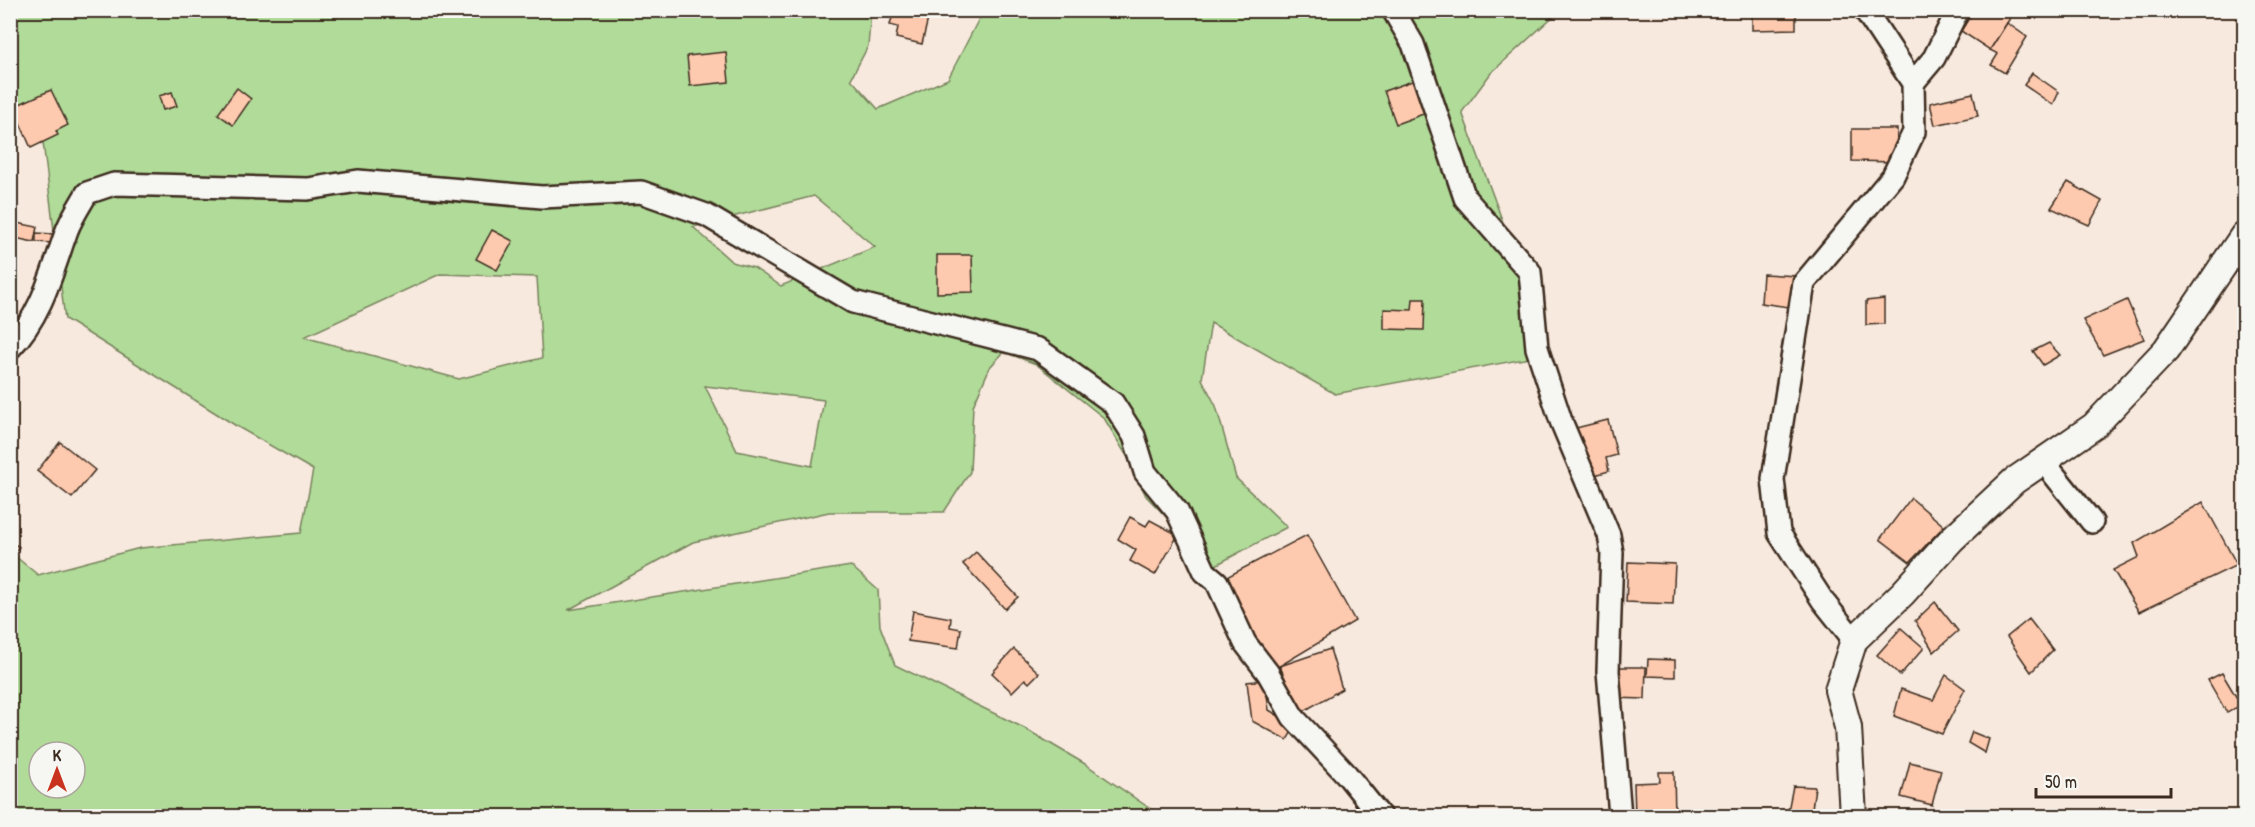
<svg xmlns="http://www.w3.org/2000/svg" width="2255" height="827" font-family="'Patrick Hand',sans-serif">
  <rect width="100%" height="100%" fill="#f8e9de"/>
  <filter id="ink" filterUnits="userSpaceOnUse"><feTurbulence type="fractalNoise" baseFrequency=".0167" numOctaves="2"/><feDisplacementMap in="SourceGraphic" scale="12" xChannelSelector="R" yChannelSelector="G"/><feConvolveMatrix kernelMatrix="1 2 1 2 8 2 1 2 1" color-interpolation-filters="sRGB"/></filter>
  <g filter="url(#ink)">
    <!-- green -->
    <path fill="#b1db99" stroke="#76825c" stroke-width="1.5" fill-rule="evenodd" d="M11,11H871L868,46L851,79L878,109L948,79L983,11H1559L1491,73L1462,112L1530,295V358L1335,394L1211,323L1202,379L1216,406L1236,478L1287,527L1214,566L1146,496L1131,463L1104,418L1036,364L1004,352L990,367L973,406L970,472L944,512H829L693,542L568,610L851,566L878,590L880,626L895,665L1024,728L1085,764L1155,812L1144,816H11L10,552L38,575L140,548L301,533L313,470L238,427L65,319L40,118L11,109ZM814,196L875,247L781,286L754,268L732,262L693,227ZM440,274L537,277L542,358L459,379L304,337ZM705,386L824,400L812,466L737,451ZM39,752H75V788H39Z"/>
    <!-- building -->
    <g fill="#fecaaf" stroke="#3b2a1e" stroke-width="1.5">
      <path d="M894,10H930L922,44L896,38L898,27L890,25Z"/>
      <path d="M1752,10H1796V29L1752,30Z"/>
      <path d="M1974,10H2005L2012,15L1990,50L1961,31Z"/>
      <path d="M2007,23L2027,37L2005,73L1991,65L1998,54L1990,50Z"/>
      <path d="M726,52L729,82L690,86L687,56Z"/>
      <path d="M2032,73L2059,92L2053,105L2024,85Z"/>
      <path d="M1415,80L1426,113L1396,124L1384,91Z"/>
      <path d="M237,88L251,99L233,125L218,114Z"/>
      <path d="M51,90L68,125L56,131L58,135L31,148L13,107Z"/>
      <path d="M172,92L177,106L163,110L159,96Z"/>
      <path d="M1973,93L1978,116L1935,125L1930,103Z"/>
      <path d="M1852,129H1897L1896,162L1852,161Z"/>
      <path d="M2068,182L2102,201L2089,225L2051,208Z"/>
      <path d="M12,222L37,227L34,242L10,237Z"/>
      <path d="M492,230L513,241L497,270L476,259Z"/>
      <path d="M36,233L53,234V243L36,242Z"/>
      <path d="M937,255H972L973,292L937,293Z"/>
      <path d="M1763,274L1798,276L1796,308L1761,303Z"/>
      <path d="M1413,299H1425L1424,330L1384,329V309L1412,310Z"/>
      <path d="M1884,299V324L1866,325V301Z"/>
      <path d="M2127,300L2144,339L2103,355L2083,320Z"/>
      <path d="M2049,343L2060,355L2043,365L2033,351Z"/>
      <path d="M1608,420L1617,455L1606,458L1609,471L1584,478L1572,429Z"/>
      <path d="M60,442L95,470L72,498L37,471Z"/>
      <path d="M1911,498L1944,526L1910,562L1880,539Z"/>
      <path d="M2203,502L2237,565L2139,612L2113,570L2139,557L2134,543Z"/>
      <path d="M1130,517L1146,526L1150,520L1178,535L1155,575L1130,561L1136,550L1118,539Z"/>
      <path d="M1307,535L1355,621L1268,673L1217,582Z"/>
      <path d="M10,541L19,547L10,558Z"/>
      <path d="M976,552L1018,597L1005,609L963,564Z"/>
      <path d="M1628,562L1675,564L1673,604L1626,602Z"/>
      <path d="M1935,602L1958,631L1934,652L1915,621Z"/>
      <path d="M913,611L951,618L950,627L961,629L958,648L908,641Z"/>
      <path d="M2029,619L2053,650L2031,672L2007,637Z"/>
      <path d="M1901,628L1924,648L1900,675L1877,655Z"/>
      <path d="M1014,649L1039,673L1029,683L1025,679L1012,692L992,673Z"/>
      <path d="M1330,649L1342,689L1299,714L1280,666Z"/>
      <path d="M1648,659L1675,660V677L1647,676Z"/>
      <path d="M1614,667H1646L1645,699L1613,698Z"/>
      <path d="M2222,673L2241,705L2227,713L2208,680Z"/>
      <path d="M1946,675L1965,689L1942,734L1894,716L1901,689L1933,700Z"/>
      <path d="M1265,680L1269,710L1295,726L1287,740L1252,721L1247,682Z"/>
      <path d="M1972,732L1989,739L1985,753L1968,743Z"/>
      <path d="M1910,762L1941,770L1932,805L1901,797Z"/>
      <path d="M1659,772H1674L1675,816H1635L1634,783L1660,782Z"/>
      <path d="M1793,786L1815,787L1811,816H1787Z"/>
    </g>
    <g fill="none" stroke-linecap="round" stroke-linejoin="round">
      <!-- minor casing -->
      <g stroke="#3b2a1e" stroke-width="26">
        <g id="minor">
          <path d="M1393,10L1413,44L1465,198L1530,272L1537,348L1561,421L1609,535L1612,553L1608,671L1620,816"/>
          <path d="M1913,83L1934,58L1958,10"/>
          <path d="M10,348C42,315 52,272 67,230C72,217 80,205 87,193L114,184L308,189L358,181L542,197L641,192L706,215L853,302L1038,349L1113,403L1134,436L1145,472L1177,511L1205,572L1217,582L1245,643L1268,673L1293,717L1347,775L1380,816"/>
          <path d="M2043,461L2092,522"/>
          <path d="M1854,640L1823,601L1779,533L1773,479L1804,283L1893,176L1914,132L1913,83L1865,10"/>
        </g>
      </g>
      <!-- tertiary casing -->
      <g stroke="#3b2a1e" stroke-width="30">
        <path id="tertiary" d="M1853,816L1848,727L1838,690L1854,640L1903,593L1952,539L2014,481L2094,426L2166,350L2244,235"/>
      </g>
      <!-- minor -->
      <use href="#minor" stroke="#f6f6f2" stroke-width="21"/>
      <!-- tertiary -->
      <use href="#tertiary" stroke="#f6f6f2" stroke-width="26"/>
    </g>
  </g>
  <!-- margin -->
  <rect width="2255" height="827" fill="none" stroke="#f6f6f2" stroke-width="36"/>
  <rect x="18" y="18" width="2219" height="791" fill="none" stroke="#3b2a1e" stroke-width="2" filter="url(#ink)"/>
  <!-- north arrow -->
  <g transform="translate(57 770)"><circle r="28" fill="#f6f6f2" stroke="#aba49d" stroke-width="1.5"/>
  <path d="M0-4.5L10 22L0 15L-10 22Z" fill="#c8321e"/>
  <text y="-9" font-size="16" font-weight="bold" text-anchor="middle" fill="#3b2a1e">K</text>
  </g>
  <!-- scale -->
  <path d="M2036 788v9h135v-9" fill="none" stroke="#3b2a1e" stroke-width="3"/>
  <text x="2045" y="788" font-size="18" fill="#3b2a1e" stroke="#f6f6f2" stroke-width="4.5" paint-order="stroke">50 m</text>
</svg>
